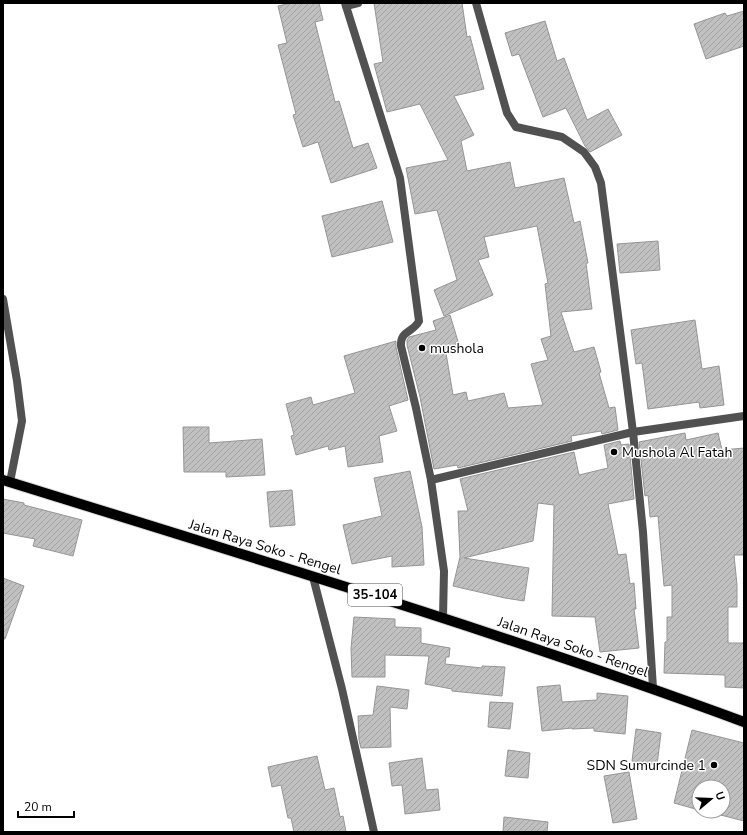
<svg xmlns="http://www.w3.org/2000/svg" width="747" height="835" font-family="'Nunito Sans',sans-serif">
  <defs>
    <pattern id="building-hatch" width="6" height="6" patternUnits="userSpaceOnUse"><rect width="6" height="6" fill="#c0c0c0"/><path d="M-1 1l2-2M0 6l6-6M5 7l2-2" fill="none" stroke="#a3a3a3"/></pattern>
  </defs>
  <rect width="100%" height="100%" fill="#fff"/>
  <!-- building -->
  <g fill="url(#building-hatch)" stroke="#959595">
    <path d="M291,3H319L323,20L315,22L335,102L339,101L353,148L368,143L377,168L331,183L318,142L303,147L293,115L296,114L278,45L287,43L278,6Z"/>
    <path d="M374,3H462L467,37L470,36L484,89L454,96L474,135L461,141L467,171L510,162L515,188L564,178L574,223L580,221L588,263H586L592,309L561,312L574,352L594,347L601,372L599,373L609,408L615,407L618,430L602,434L601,431L571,436L572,441L458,468L457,465L434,469L420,397L407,345V340L409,337L436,330L433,321L450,315L460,348L446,353L453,395L466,392L468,401L504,393L508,408L543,405L531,364L548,360L541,339L551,336L545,284L548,283L537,226L484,237L489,257L478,260L493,295L444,316L434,290L457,280L437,210L415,214L406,168L448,160L420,104L387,112L374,64L383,62Z"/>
    <path d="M744,11V46L706,59L694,24L725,13L727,16Z"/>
    <path d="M545,21L557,61L564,58L587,120L608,109L622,135L590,152L585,146L566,108L543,117L519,54L512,56L505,33Z"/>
    <path d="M382,201L393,242L332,257L322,216Z"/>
    <path d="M658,241L660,270L620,273L617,244Z"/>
    <path d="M695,320L702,369L719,366L724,405L700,408L699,402L648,409L642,363L636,364L631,330Z"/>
    <path d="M396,341V347L408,400L389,406L397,431L379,436L383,462L348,467L345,446L329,450L328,446L296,455L291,436L294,435L286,404L311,397L313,405L355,393L344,356Z"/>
    <path d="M183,427H209V443L262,439L265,475L226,477V472H184Z"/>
    <path d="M685,433L686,440L718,433L722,450L744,448V555H734L737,585V607H728V643H744V688L725,687V675L664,673L665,642H667V617H672V585L664,586L658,516L650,517L648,495L645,496L639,442Z"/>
    <path d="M620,441L621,445L629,444L634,499L608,504L618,555L626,554L630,584L634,583L636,609H634L639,648L600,652L595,617L552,616L554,505L538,503L533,541L464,558L529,568L524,601L505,598L453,586L460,557L458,511H468L460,479L574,452L579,475L608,468L604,445Z"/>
    <path d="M410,471L422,527L424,565L392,567V556L352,564L343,525L382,516L374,478Z"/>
    <path d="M292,490L295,525L270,527L267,492Z"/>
    <path d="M3,499L24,503V505L82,520L73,556L33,546L35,539L3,533Z"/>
    <path d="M3,578L24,586L5,639H3Z"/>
    <path d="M354,617L395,619V627L421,628V643L450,648L449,657H446L445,664L482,668V666L505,667L502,696L452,691V689L425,684L429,656L385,655V677H352L351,648Z"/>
    <path d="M560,685L562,702L597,700V693L628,696L625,734L594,731V728L572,729V728L542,731L537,687Z"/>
    <path d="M377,686L409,690L407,709L390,707L391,747L361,748L359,740L358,716L373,715Z"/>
    <path d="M490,702L513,703L510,729L488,727Z"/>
    <path d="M636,729L661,733L657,765L632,761Z"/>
    <path d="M692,730L744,743V821L705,811H723V787H699V810L674,803Z"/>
    <path d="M508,750L530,753L528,778L505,776Z"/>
    <path d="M317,756L325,790L334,788L340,817L343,816L346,832H294L291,818H288L281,785L272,787L268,767Z"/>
    <path d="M422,758L426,790L438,789L440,810L405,814L402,785L392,786L389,763Z"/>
    <path d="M629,772L637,819L613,823L604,776Z"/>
    <path d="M504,817L548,822L547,832H503Z"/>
  </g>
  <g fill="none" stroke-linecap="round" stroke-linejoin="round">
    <!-- primary casing -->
    <g stroke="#dbdbdb" stroke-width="12">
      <path id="primary" d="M3,480C251,557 500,632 744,722"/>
    </g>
    <!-- service -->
    <path stroke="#515151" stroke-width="8" d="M3,299L17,381L22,421L10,482"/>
    <!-- minor -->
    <g stroke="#515151" stroke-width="8">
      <path d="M345,3L400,178L419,321C413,333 400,330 401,346L416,408L431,480L633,432L744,416"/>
      <path d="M476,3L507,113L516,127L562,137L584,152L595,167L601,183L633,432L643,532L653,688"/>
      <path d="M346,6L358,3"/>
      <path d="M431,480L444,571L443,617"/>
      <path d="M313,577L342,689L374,832"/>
    </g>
    <!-- primary -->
    <use href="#primary" stroke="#000" stroke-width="10"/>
  </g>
  <!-- markers -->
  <g fill="#000" stroke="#fff" stroke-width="1.5">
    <circle cx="422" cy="348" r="4"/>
    <circle cx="614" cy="452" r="4"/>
    <circle cx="714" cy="765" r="4"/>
  </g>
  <g text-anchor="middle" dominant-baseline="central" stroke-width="3" stroke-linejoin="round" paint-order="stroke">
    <!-- shield labels -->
    <rect fill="#fff" stroke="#4c4c4c" stroke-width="1" x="348" y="584" width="54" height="22" rx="3"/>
    <g font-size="13" font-weight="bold" fill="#000">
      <text x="375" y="595">35-104</text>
    </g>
    <!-- poi labels -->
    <g font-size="14" fill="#000" stroke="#fff" text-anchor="start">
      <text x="430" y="348">mushola</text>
      <text x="622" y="452">Mushola Al Fatah</text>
      <text x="706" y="765" text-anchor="end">SDN Sumurcinde 1</text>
    </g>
    <!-- street labels -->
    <g font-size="14" fill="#000" stroke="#fff">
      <text transform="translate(265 547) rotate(17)">Jalan Raya Soko - Rengel</text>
      <text transform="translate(573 647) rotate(19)">Jalan Raya Soko - Rengel</text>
    </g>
  </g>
  <!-- border -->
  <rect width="747" height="835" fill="none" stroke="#000000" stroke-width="8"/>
  <!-- north arrow -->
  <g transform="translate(711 799) rotate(71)"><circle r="19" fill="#ffffff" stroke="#999999"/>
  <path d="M0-3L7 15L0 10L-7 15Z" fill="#000000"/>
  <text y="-6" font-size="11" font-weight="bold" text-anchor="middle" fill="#000000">U</text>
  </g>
  <!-- scale -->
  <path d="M18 811v6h56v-6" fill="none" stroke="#000000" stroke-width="2"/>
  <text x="24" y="811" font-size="12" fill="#000000" stroke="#ffffff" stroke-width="3" paint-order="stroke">20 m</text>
</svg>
